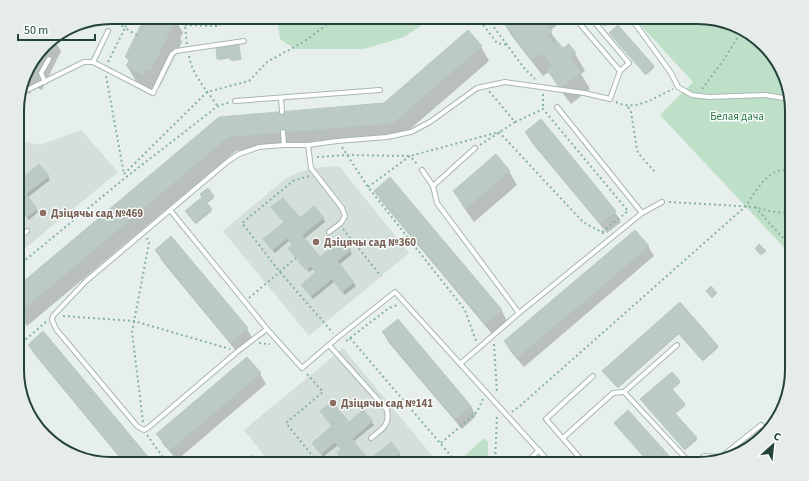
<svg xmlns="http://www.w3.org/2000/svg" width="809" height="481" font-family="'Source Sans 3',sans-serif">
  <rect width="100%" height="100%" fill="#e6efeb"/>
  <!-- built -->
  <g fill="#d4dfda">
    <path d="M81,130L118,172L18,254V140L40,145Z"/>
    <path d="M339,166L409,253L309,336L223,231L286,178L311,168Z"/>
    <path d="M343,348L439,464H271L244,430Z"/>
  </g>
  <!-- green -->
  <g fill="#bfe0c8">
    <path d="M277,17H434L404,37L364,49H295L280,39Z"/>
    <path d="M633,17H699L745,30L776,59L792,104V256L660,115L693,82Z"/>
    <path d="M484,438L488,442V461L485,464H463L460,460Z"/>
    <path d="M253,454L261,464H241Z"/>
  </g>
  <!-- shadow -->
  <g fill="#0003">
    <path d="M147,17H174L183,33L180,38L182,42L160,86L157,84L153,91L137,83L127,66L129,62L126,57Z"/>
    <path d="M502,17H566L550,31L563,50L568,45L575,54L585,71L581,74L590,89L571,104L558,87L549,72L543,76L511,35L501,18Z"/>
    <path d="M598,17H611L613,20L606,26Z"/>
    <path d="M468,31L481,47L489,61L401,137L236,151L27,326L18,314V287L220,118L384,104Z"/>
    <path d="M611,34L653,67L654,68L646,75Z"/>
    <path d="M53,38L61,51L42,90L34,86L30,94L21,89L27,69L49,40Z"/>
    <path d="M239,47L241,60L232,61L231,58L219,60L217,48Z"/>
    <path d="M540,120L615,212L621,222L607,233L532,143L526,133Z"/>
    <path d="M18,170L24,178L48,176L50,180L27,198L38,212L29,220L18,206Z"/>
    <path d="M509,171L517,185L474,222L462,205L454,191Z"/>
    <path d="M390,178L502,311L507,321L492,334L381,201L375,191Z"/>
    <path d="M208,189L214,198L206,204L212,211L196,224L187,213L203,198Z"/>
    <path d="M275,211L300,219L323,218L325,222L304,239L320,258L350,250L352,254L339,265L356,286L345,295L334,282L313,299L305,288L317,273L313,269L309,272L291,251L293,245L289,241L275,253L266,243L285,223Z"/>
    <path d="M171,237L247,329L253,339L237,352L162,261L156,250Z"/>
    <path d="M648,246L654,256L524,367L511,352L505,342Z"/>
    <path d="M680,304L718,348L703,361L679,334L618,388L604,372Z"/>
    <path d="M383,332L471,406L476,416L462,429L389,343Z"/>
    <path d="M29,345L153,464H125L35,355Z"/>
    <path d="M247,358L260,374L266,384L177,460L163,444L158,434Z"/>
    <path d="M672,373L680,383L672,390L685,406L675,414L697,440L685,450L642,401Z"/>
    <path d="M363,411L374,425L353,442L369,461L399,454L401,457L392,464H346L342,450L338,445L323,457L315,446L349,423Z"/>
  </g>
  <!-- building -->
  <g fill="#bbcac4" stroke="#b8c9c2">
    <path d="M145,17H173L170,23L173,25L151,70L147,68L143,75L126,66L130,59L125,57Z"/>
    <path d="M501,17H537L535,18L539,24L543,20L552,32L547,36L553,43L557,41L563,48L569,44L576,53L570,58L581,72L560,88L547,70L552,66L542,53L533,60L500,18Z"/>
    <path d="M597,17H612L613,18L604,26Z"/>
    <path d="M618,25L654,66L645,74L609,33Z"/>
    <path d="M468,30L482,46L393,123L228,137L19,313L18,311V286L219,117L384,103Z"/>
    <path d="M49,40L32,74L26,71L27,69Z"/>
    <path d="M239,45L241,59L230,60V57L217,59L216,48Z"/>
    <path d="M541,119L616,211L600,224L525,132Z"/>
    <path d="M496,154L510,171L466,208L453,191Z"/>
    <path d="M39,164L49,176L26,194L37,209L27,217L18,207V169L24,177Z"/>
    <path d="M390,177L502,310L486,324L374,191Z"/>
    <path d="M208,188L214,196L206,202L212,209L195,223L185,211L202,197L200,194Z"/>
    <path d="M283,198L300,218L314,206L324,218L302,235L320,257L342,239L351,250L337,261L354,282L342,292L332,279L311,296L301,285L316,272L311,266L306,270L288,248L292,245L287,238L272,250L263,239L284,222L271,207Z"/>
    <path d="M635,230L649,246L518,357L504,341Z"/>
    <path d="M171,236L248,328L231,343L155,250Z"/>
    <path d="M759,244L766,251L761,255L755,249Z"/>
    <path d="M711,286L717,293L712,298L706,291Z"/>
    <path d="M680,302L718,346L702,360L678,333L617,387L602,371Z"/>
    <path d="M398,319L471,406L455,419L382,332Z"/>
    <path d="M43,331L120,423L154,464H126L28,345Z"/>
    <path d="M247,357L261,373L170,450L156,434Z"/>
    <path d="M672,372L680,381L672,389L685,404L675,413L697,438L684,449L640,399Z"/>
    <path d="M332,402L349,422L363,410L373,421L352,439L369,460L391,442L400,453L387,464H346L337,453L341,449L335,442L321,454L312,443L332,426L320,411Z"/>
    <path d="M628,410L672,459L667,464H650L614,423Z"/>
    <path d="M45,426L65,452L41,430Z"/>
  </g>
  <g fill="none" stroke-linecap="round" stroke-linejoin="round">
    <!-- lane casing -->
    <g stroke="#a8b8b2" stroke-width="6">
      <g id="lane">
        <path d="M590,17L629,63L620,71"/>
        <path d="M628,17L637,26L671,73L678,87L692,95L709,97L765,95L790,99"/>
        <path d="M93,62L108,31"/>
        <path d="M45,82L41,73L49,59"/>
        <path d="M19,94L84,62H93L153,93L172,54L176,51L244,41"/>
        <path d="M281,98L282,112"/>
        <path d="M235,101L380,90"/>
        <path d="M557,107L642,213"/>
        <path d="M283,132L284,145"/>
        <path d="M308,145L311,168L342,208L345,216L341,223L329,232"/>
        <path d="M422,170L433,186L437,203L519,313"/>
        <path d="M433,186L475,148"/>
        <path d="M170,210L267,329L302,368L337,338L395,292L551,464"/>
        <path d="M18,238L27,231"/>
        <path d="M267,329L238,351L149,427L144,430L137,426L56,329L52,320L53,316L86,281L227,162L239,154L259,147L284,145H308L337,141L387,137L411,132L430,122L477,88L505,82L584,93L610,99L620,71L574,17"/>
        <path d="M329,345L387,410C390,426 382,429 371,438"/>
        <path d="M460,364L519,313L642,213L662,202"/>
        <path d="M624,392L691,464"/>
        <path d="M563,438L613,393L624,392L677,345"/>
        <path d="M525,464L539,450"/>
        <path d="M585,464L546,419L593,376"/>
        <path d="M694,464L704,456L721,457L761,425L766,431"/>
      </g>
    </g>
    <!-- path -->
    <g stroke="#86b3a5" stroke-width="2" stroke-dasharray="2 3" stroke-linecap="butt">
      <path d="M109,17L125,28L130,17"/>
      <path d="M184,17L187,44"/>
      <path d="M477,17L497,43L507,45"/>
      <path d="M488,19L524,68L535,79"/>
      <path d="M185,25L217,26L236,17"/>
      <path d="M189,56C192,74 207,91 217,105"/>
      <path d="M108,62L125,28L137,35"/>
      <path d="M106,76L124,174"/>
      <path d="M702,89L723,61L743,29"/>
      <path d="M543,94V109"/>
      <path d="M616,102C636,112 655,97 673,89"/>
      <path d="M628,107L631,112L637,149L638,153L655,172"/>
      <path d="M515,122L543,109L628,211L602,232"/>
      <path d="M480,145L515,122L489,91"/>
      <path d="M342,147L368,187L465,310L476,341"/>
      <path d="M317,157L347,155L410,156L499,132L583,222L605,234"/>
      <path d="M124,174L207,92L249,81L267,62L305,41L337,17"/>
      <path d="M309,176L293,181L242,223L280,272L333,333"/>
      <path d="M368,187L410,156L417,164"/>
      <path d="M669,202L755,207L773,212L792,213"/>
      <path d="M755,207L792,248"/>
      <path d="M343,229L381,276"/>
      <path d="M18,266L125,178L218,106L230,102"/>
      <path d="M249,298L296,258"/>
      <path d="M63,316L134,321L230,349"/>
      <path d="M350,338L458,464"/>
      <path d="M346,341L389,308L397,305L398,307"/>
      <path d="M259,343L270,344"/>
      <path d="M494,344L497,393"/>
      <path d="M18,351V346L47,321"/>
      <path d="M307,374L323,392L286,423L319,464"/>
      <path d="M512,412L521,405L746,206C756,191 770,163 792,172"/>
      <path d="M143,422L132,332L149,243L147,238"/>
      <path d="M147,435L168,464"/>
      <path d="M441,443L477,412L483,399"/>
      <path d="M446,464L453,457"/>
      <path d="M495,464L497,414"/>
    </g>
    <!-- lane -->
    <use href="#lane" stroke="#fff" stroke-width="4"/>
  </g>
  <!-- markers -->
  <g fill="#8d6e63" stroke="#f7fbf9" stroke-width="1.5">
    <circle cx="43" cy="213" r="4"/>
    <circle cx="316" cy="242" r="4"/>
    <circle cx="333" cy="403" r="4"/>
  </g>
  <g text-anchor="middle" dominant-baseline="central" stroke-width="3" stroke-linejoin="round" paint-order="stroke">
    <!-- park labels -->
    <g font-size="11" fill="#2d7a4b" stroke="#f7fbf9">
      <text x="737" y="116">Белая дача</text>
    </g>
    <!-- education labels -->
    <g font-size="11" font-weight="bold" fill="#785e54" stroke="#f7fbf9" text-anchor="start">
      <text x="51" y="213">Дзіцячы сад №469</text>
      <text x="324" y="242">Дзіцячы сад №360</text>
      <text x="341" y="403">Дзіцячы сад №141</text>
    </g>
  </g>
  <!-- crop -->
  <path d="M0 0H809V481H0ZM111 24H698A87 87 0 0 1 785 111V370A87 87 0 0 1 698 457H111A87 87 0 0 1 24 370V111A87 87 0 0 1 111 24Z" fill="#e6ecea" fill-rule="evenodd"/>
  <path fill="none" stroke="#24423a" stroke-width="2" d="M111 24H698A87 87 0 0 1 785 111V370A87 87 0 0 1 698 457H111A87 87 0 0 1 24 370V111A87 87 0 0 1 111 24Z"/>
  <!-- north arrow -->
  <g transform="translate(773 445) rotate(27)" stroke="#f7fbf9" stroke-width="3" paint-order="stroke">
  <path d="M0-3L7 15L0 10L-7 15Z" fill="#24423a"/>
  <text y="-6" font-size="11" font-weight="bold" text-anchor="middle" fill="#24423a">С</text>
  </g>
  <!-- scale -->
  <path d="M18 34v6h77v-6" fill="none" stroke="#24423a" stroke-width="2"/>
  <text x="24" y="34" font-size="12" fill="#24423a" stroke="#f7fbf9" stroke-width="3" paint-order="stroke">50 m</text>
</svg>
